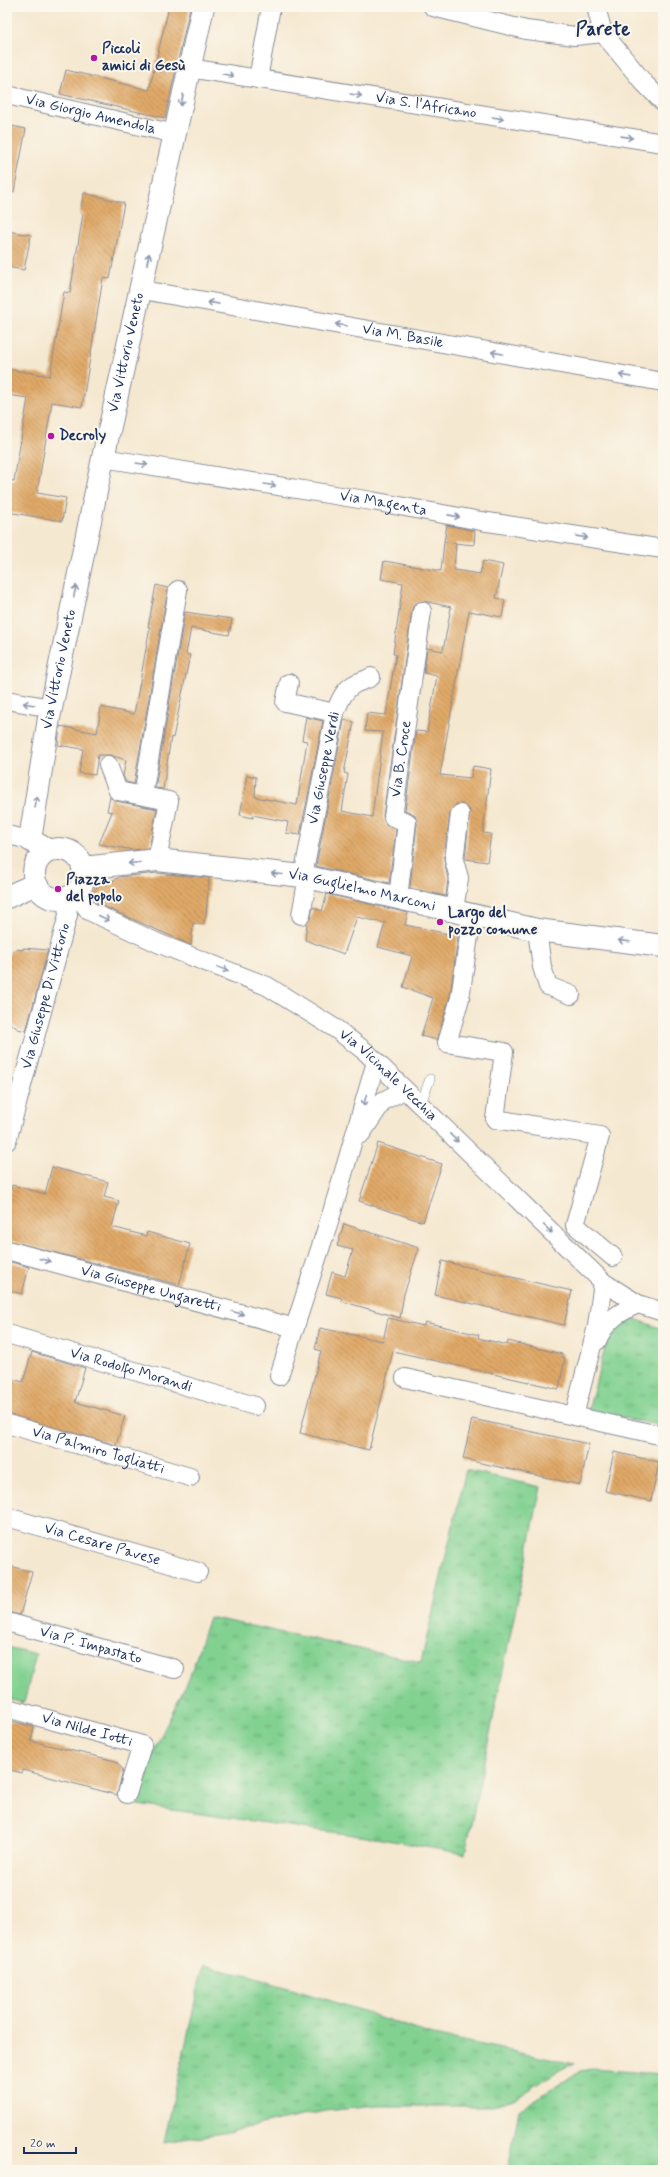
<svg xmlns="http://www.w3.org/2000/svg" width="670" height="2177" font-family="Mynerve,sans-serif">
  <defs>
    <pattern id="grass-tufts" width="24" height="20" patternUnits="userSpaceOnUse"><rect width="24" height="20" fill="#82d191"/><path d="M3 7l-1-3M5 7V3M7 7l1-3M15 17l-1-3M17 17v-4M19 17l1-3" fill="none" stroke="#6aaa7a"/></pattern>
    <pattern id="building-back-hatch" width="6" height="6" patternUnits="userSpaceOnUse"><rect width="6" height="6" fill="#e0a967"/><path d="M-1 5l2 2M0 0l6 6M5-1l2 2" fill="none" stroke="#b58a58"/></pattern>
  </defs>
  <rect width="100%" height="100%" fill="#fbf7ec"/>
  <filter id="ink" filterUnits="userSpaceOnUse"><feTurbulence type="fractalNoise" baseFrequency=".025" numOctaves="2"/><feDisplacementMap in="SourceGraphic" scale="8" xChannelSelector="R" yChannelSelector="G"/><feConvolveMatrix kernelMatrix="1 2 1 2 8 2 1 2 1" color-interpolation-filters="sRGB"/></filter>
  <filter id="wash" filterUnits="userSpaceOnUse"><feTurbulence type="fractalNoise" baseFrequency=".012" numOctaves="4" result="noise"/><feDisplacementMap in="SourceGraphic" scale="16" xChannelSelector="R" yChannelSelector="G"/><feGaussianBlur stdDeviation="0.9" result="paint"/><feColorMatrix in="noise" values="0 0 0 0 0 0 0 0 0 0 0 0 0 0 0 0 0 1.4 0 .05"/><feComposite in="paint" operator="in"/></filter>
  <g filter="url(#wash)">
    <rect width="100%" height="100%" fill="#f5e8d0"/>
    <!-- grass -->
    <g fill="url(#grass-tufts)" stroke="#4e8078">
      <path d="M635,1319L663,1329V1426L588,1411L611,1326Z"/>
      <path d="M466,1470L541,1487L465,1854L381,1839L137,1805L157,1744L189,1679L209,1617L421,1662Z"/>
      <path d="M203,1966L249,1976L351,2007L429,2034L574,2064L559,2070L517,2098L492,2106H376L325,2111L223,2133L164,2142Z"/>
      <path d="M592,2069L663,2074V2170H508L519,2110L580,2071Z"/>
    </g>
    <!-- pitch -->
    <path fill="#82d191" stroke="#4e8078" d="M7,1647L36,1654L24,1703L7,1699Z"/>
    <g id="blocks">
      <!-- building -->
      <g fill="url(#building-back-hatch)">
        <path d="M169,7H190L165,118L60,94L66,70L149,90Z"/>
        <path d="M7,125L26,129L14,192L7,191Z"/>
        <path d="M84,193L124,203L110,279L103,278L82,407L52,402L37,493L66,498L62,521L7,512V480L14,481L28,398L7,395V369L50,376L64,292L70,293L83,214L80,213Z"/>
        <path d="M7,231L31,235L24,270L7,267Z"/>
        <path d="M447,525L475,531L474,545L444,542Z"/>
        <path d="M444,542L456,543L454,570L480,574L483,561L503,565L496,598L505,600L502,617L469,611L440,775L471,778L473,766L491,769L483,833L491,834L487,862L465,859L470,810L462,804H456L450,813L444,859L448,879L446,896L410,888L417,823L414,814L405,810L416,731L427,732L437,676L424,673L427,648L443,651L451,607L423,601L414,604L412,610L383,816L386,825L396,829L389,883L316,866L344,720L354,722L344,773L348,774L342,811L372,817L383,732L365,731L367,713L386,715L396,654H393L403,583L381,579L384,561L441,571Z"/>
        <path d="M156,585L168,588L134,784L126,782L123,776L126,760L110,755H98L95,775L79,773L83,749L58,745L60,726L97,733L101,707L134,714L150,627H148Z"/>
        <path d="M185,612L232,619L229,635L191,628L186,654L190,655L173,738L171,737L163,789L155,788Z"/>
        <path d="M306,717L323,721L300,835L286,833L288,822L253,815V818L240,815L247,775L256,777L255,797L297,805L307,741L302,740Z"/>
        <path d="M110,797L116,801L157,809L149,848L133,850L99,844L112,812L107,811Z"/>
        <path d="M157,873L209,878L206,915L203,925L193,923L191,945L96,903L92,898V894L102,881L106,884L120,877Z"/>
        <path d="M327,894L408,913L405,925L458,936L450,996L437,1040L421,1036L433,998L403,987L412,956L378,947L385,923L357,917L344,954L305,940L307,923L311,917L313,907L322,911Z"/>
        <path d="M23,948L48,950L26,1031L18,1029L7,1021V955L15,949L23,950Z"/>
        <path d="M378,1143L442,1164L423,1222L359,1201Z"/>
        <path d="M52,1167L108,1182L104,1197L119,1201L112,1227L146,1236L147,1232L190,1244L179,1285L7,1240V1205L12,1185L45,1194Z"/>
        <path d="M344,1224L419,1248L404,1294L400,1318L341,1301L342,1298L326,1294L332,1272L345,1276L353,1250L337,1246Z"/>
        <path d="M7,1261L29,1267L22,1294L7,1290Z"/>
        <path d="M442,1261L572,1291L564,1325L435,1295Z"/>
        <path d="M388,1318L424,1326L425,1322L479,1335L478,1338L507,1345L508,1341L562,1354V1357L565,1358L559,1389L393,1351L369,1450L300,1433L321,1351L315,1349L320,1328L383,1341Z"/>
        <path d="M32,1352L85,1368L75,1402L125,1416L116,1445L7,1414V1377L23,1382Z"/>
        <path d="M472,1419L589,1444L580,1485L463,1459Z"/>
        <path d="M614,1452L659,1462L651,1501L605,1491Z"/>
        <path d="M7,1565L32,1572L20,1615L7,1612Z"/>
        <path d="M7,1720L34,1727L31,1741L116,1761L123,1770L117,1795L23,1770L22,1773L7,1769Z"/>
      </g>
    </g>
  </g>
  <g filter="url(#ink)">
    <use href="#blocks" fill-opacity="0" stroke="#888c97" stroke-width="1"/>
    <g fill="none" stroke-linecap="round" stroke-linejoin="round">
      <!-- service casing -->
      <g stroke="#888c97" stroke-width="10">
        <path id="service" d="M420,1106L430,1079"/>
      </g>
      <!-- minor casing -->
      <g stroke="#888c97" stroke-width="20">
        <g id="minor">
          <path d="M433,7L526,30L575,36L603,33"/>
          <path d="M596,7L603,33L644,83L663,102"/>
          <path id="s1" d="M189,68L663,143"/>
          <path d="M258,79L271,7"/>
          <path id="s2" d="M7,95L175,134"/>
          <path id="s3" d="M142,290L663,382"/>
          <path id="s4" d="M103,458L372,501L481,521L663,549"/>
          <path d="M289,683L285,702L335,713"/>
          <path d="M7,700L51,708"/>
          <path d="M108,765L118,791L169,801L157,860"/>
          <path d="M143,795L178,590"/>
          <path d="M7,835L30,840"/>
          <path id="s5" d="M303,876L335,713C339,703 343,691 353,685C359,681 365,681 371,677"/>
          <path id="s6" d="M75,893L89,911L160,944L267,986L336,1029L366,1052L603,1282L638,1304L663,1312"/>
          <path id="s7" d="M398,898L407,822L393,817L422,611"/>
          <path d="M454,910L459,878L454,860L460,814"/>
          <path d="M301,915L308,877"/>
          <path d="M472,915L460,998L447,1043L504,1052L495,1119L600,1136L575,1225L613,1257"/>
          <path d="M537,930L542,967L548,986L571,995"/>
          <path d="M361,1134L383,1101L404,1090"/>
          <path id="s8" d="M7,1141L68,915L66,898"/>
          <path id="s9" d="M7,1250L295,1328"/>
          <path id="s10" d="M7,1334L255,1406"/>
          <path d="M597,1341C605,1321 619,1312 638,1304"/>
          <path d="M279,1376L332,1212L376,1062"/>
          <path d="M405,1378L663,1436"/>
          <path d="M574,1416L597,1326L603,1282"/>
          <path id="s11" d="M7,1424L190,1477"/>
          <path id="s12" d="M7,1517L198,1572"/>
          <path id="s13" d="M7,1622L175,1669"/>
          <path id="s14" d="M7,1708L142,1745L127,1794"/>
        </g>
      </g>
      <!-- tertiary casing -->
      <g stroke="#888c97" stroke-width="24">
        <g id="tertiary">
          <circle cx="59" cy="874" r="25"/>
          <path id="s15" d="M49,851L30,840L49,718L103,458L203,7"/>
          <path id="s16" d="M83,868L157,860L303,876L537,930L663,946"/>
          <path d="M7,897L36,884"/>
        </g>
      </g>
      <!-- service -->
      <use href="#service" stroke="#fff" stroke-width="9"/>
      <!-- minor -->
      <use href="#minor" stroke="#fff" stroke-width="18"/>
      <!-- tertiary -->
      <use href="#tertiary" stroke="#fff" stroke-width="22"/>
    </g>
    <!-- one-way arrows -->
    <defs><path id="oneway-shaft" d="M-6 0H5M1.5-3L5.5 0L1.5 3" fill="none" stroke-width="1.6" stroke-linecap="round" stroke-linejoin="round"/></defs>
    <g stroke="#8d97ae">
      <use href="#oneway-shaft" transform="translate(228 75) rotate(9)"/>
      <use href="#oneway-shaft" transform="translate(356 95) rotate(9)"/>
      <use href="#oneway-shaft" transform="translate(182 100) rotate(102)"/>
      <use href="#oneway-shaft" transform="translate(498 118) rotate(10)"/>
      <use href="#oneway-shaft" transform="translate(627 137) rotate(8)"/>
      <use href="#oneway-shaft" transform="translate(148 259) rotate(-78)"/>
      <use href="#oneway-shaft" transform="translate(213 303) rotate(-170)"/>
      <use href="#oneway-shaft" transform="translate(341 325) rotate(-170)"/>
      <use href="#oneway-shaft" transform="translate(497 353) rotate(-170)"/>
      <use href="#oneway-shaft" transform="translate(625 376) rotate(-170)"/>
      <use href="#oneway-shaft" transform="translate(142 464) rotate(9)"/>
      <use href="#oneway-shaft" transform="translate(270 485) rotate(9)"/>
      <use href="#oneway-shaft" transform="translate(454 516) rotate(11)"/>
      <use href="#oneway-shaft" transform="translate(582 537) rotate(8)"/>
      <use href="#oneway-shaft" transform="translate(75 591) rotate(-78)"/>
      <use href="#oneway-shaft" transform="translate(29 704) rotate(-171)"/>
      <use href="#oneway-shaft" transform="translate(36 802) rotate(-81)"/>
      <use href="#oneway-shaft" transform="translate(134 863) rotate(175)"/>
      <use href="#oneway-shaft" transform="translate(277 874) rotate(-175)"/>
      <use href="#oneway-shaft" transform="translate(104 918) rotate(25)"/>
      <use href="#oneway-shaft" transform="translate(624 941) rotate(-173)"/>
      <use href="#oneway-shaft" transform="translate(223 969) rotate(21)"/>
      <use href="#oneway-shaft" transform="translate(365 1100) rotate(106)"/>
      <use href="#oneway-shaft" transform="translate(454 1138) rotate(44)"/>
      <use href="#oneway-shaft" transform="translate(548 1229) rotate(44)"/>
      <use href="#oneway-shaft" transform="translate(45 1260) rotate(15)"/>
      <use href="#oneway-shaft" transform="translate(238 1313) rotate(15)"/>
    </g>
  </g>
  <!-- markers -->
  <g fill="#b5179e" stroke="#fbf7ec" stroke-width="1.5">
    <circle cx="94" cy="58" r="4"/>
    <circle cx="51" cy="436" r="4"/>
    <circle cx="58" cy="889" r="4"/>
    <circle cx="440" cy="922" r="4"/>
  </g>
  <g text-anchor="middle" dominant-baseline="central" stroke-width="4" stroke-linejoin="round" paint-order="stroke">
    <!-- poi labels -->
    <g font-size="15" font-weight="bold" fill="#1b2f5e" stroke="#fbf7ec" text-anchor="start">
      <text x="102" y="49">Piccoli<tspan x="102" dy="17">amici di Gesù</tspan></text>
      <text x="59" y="436">Decroly</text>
      <text x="66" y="880">Piazza<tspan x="66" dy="17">del popolo</tspan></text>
      <text x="448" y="913">Largo del<tspan x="448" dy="17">pozzo comune</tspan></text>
    </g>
    <!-- street labels -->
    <g font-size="15" fill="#1b2f5e" stroke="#fbf7ec">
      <text stroke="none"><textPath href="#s1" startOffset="240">Via S. l'Africano</textPath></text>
      <text stroke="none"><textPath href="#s2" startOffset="86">Via Giorgio Amendola</textPath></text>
      <text stroke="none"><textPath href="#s3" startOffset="265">Via M. Basile</textPath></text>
      <text stroke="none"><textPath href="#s15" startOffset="519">Via Vittorio Veneto</textPath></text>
      <text stroke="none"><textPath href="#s4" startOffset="284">Via Magenta</textPath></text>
      <text stroke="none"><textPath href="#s15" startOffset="195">Via Vittorio Veneto</textPath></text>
      <text stroke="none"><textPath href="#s7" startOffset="150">Via B. Croce</textPath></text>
      <text stroke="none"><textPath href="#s5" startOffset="110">Via Giuseppe Verdi</textPath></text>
      <text stroke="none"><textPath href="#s16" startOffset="282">Via Guglielmo Marconi</textPath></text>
      <text stroke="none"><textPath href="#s8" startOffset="150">Via Giuseppe Di Vittorio</textPath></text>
      <text stroke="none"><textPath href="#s6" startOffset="367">Via Vicinale Vecchia</textPath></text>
      <text stroke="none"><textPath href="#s9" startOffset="149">Via Giuseppe Ungaretti</textPath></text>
      <text stroke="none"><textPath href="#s10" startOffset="129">Via Rodolfo Morandi</textPath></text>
      <text stroke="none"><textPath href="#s11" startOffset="95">Via Palmiro Togliatti</textPath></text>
      <text stroke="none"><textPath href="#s12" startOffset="99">Via Cesare Pavese</textPath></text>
      <text stroke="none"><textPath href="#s13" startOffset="87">Via P. Impastato</textPath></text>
      <text stroke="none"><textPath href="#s14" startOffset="83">Via Nilde Iotti</textPath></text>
    </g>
    <!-- district labels -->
    <g font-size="19" font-weight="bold" fill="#1b2f5e" stroke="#fbf7ec">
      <text x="603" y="29">Parete</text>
    </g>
  </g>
  <!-- margin -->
  <rect width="670" height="2177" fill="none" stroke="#fbf7ec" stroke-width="24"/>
  <!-- scale -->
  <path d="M24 2147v6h52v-6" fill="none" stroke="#1b2f5e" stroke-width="2"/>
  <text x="30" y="2147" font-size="12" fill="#1b2f5e" stroke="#fbf7ec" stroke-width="3" paint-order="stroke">20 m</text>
</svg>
